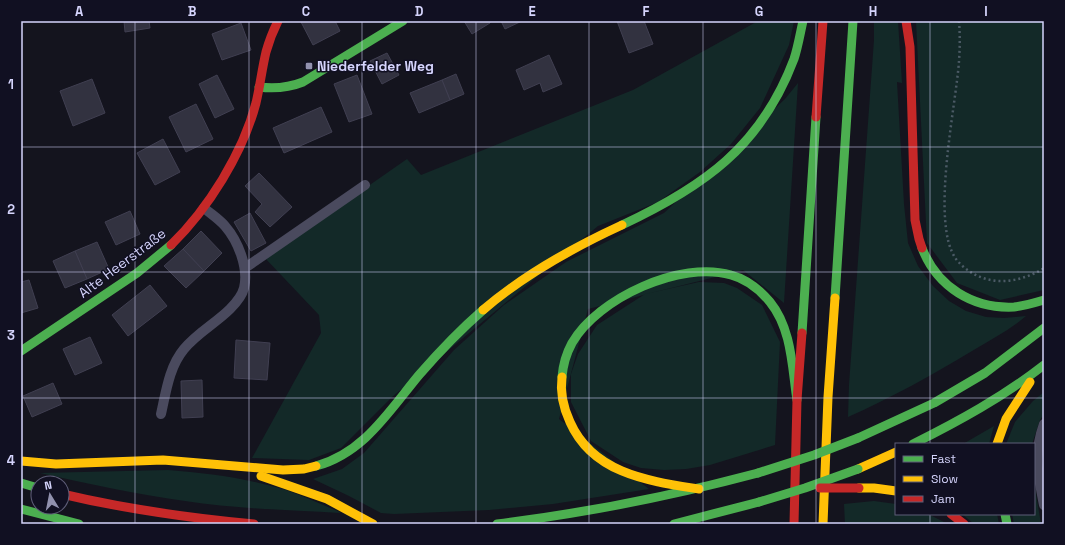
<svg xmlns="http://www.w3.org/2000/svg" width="1065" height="545" font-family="'Space Grotesk',sans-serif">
  <rect width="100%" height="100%" fill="#14141e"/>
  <!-- green -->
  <g fill="#132928">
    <path d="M758,21H794L789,45L760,108L731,144L700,172L658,202L598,226L392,397L341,448L309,460L252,458L321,333L319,315L265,258L407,159L421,175L633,90Z"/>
    <path d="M874,21H898L902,83L897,82L904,204L908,243L918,266L933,286L949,301L966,311L986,317L1004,318L1026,316C1010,330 990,340 972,351C932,375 891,398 848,417L849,385L874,40Z"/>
    <path d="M916,21H1044V290L1000,300L957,283L927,243Z"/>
    <path d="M798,83L784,303L743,270L588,309L559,419L649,489L553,504L489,510L394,514L381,513L349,496L313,479L342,469L364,453L454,350L504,305L566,262L664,213L785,99Z"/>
    <path d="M699,282L724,283L737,288L762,305L780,342L775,445L710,465L686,469L664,470L641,468L623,462L591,441L571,402V374L578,354L597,325L645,294Z"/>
    <path d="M1044,392V414L1040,420L1032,444H1006L1015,422L1033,401Z"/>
    <path d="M994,426L989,444H963Z"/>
    <path d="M168,470C207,473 245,478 283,489C303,496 323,505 342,513C290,510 237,509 185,501C136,494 88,484 40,473Z"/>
    <path d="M1034,482L1041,524H1014L1012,514H1034Z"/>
    <path d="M874,501L896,504V514H928L948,524H845L844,504Z"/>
    <path d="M962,514H997L999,524H974Z"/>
  </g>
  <!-- building -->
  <g fill="#323240" stroke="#403f51">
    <path d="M124,21H149L150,28L125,32Z"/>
    <path d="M302,21H335L340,31L313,45L301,22Z"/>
    <path d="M464,21H490V23L472,34Z"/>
    <path d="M501,21H522L505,29Z"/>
    <path d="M617,21H644L653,44L629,53Z"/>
    <path d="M241,23L251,50L222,60L212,34Z"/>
    <path d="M387,53L399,75L382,84L370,61Z"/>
    <path d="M549,55L562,84L543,92L540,83L524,90L516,70Z"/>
    <path d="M456,74L464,94L450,100L442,80Z"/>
    <path d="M217,75L234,109L215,118L199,84Z"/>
    <path d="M357,75L372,114L349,122L334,84Z"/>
    <path d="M92,79L105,113L73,126L60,91Z"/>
    <path d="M442,80L450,100L419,113L410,93Z"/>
    <path d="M196,104L213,139L186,152L169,117Z"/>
    <path d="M321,107L332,132L284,153L273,128Z"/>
    <path d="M163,139L180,172L155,185L137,153Z"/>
    <path d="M259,173L292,207L270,227L255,212L262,204L245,186Z"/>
    <path d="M130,211L140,234L116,245L105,222Z"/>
    <path d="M250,213L266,243L251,251L234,222Z"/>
    <path d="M201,231L222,253L204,271L183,249Z"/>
    <path d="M97,242L109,269L87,279L75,251Z"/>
    <path d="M183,249L204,271L186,288L164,266Z"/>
    <path d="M75,251L87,279L65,288L53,261Z"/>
    <path d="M29,280L38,308L21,313V282Z"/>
    <path d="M150,285L167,306L128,336L112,315Z"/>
    <path d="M90,337L102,363L75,375L63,349Z"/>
    <path d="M236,340L270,343L267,380L234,378Z"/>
    <path d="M202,380L203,417L182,418L181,381Z"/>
    <path d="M53,383L62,404L32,417L23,396Z"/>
  </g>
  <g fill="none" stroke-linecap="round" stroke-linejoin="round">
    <!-- path -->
    <path stroke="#4b5a65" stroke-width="2.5" stroke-dasharray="2 3" stroke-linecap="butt" d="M959,21C960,34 960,47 959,61C956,106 930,223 956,259C963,268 972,274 983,278C1003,285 1027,279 1044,268"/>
    <!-- lane -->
    <g stroke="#4a4a5e" stroke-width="10">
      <path d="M245,268L365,185"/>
      <path d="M161,414C166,392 169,367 184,349C197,333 216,323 230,309C236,303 242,296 244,288C249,268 238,241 225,226C219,219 211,214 204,208"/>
      <path d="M1044,424C1033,455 1038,474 1044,505"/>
    </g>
    <!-- fast -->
    <g stroke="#4caf50" stroke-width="9">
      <path d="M259,87C275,89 288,88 303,82L403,21"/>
      <path d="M622,225C703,187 761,147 794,59C798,47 800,34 803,21"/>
      <path d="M922,248C937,287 973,309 1014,307C1024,306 1034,303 1044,300"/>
      <path d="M835,298L853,21"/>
      <path d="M802,333L816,117"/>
      <path d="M21,351L137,273L171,245"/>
      <path d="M562,377C563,365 566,354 572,343C598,298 681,260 731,275C746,279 760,290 770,302C792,329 792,368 797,400"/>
      <path d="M858,438L934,403L985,373L1044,328"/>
      <path d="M913,444C959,421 1003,397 1044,365"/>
      <path d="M316,466C364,453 389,411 419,375C439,352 460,330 483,310"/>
      <path d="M21,483L38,488"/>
      <path d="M21,509L79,524"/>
      <path d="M1005,514L1007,524"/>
      <path d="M497,524C585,513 672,496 758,473"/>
      <path d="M674,524L759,502"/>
    </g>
    <!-- slow -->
    <g stroke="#ffc107" stroke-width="9">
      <path d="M483,310C525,274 572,248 622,225"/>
      <path d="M562,377C560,392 564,409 570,422C593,474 649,481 699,489"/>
      <path d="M997,444L1006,419L1030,382"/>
      <path d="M21,461L56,464L163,460L283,470L304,469L316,466"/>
      <path d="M858,469L896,452"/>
      <path d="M261,476L327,499L373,524"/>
      <path d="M859,488H874L896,491"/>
      <path d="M823,524L828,397L835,298"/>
    </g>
    <!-- jam -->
    <g stroke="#c62828" stroke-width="9">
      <path d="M906,21L910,47L915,220L919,239L922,248"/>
      <path d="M816,117L823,21"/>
      <path d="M171,245C208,209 243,153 256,103C260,86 262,69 266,52C269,41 273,31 278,21"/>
      <path d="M62,494C125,509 189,518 254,524"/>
      <path d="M951,514L964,524"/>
      <path d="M794,524L797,400L802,333"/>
    </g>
    <!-- fast-bridge -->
    <g stroke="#4caf50" stroke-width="9">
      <path d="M758,473L814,455L858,438"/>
      <path d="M759,502L805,488L858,469"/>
    </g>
    <!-- jam-bridge -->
    <path stroke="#c62828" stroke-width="9" d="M820,488H859"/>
  </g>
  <!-- grid -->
  <path fill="none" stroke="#d5d4fc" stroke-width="1" stroke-opacity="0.55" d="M135,21V524M249,21V524M362,21V524M476,21V524M589,21V524M703,21V524M816,21V524M930,21V444M21,147H1044M21,272H1044M21,398H1044M930,514V524"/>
  <!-- markers -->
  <rect fill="#9191ae" stroke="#111022" stroke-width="1.5" x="305" y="62" width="8" height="8" rx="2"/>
  <g text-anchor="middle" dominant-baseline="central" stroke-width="3" stroke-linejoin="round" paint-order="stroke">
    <!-- poi labels -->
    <g font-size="14" font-weight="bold" fill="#d5d4fc" stroke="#111022" text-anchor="start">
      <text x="317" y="66">Niederfelder Weg</text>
    </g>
    <!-- street labels -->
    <g font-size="14" fill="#d5d4fc" stroke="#111022">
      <text transform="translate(122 263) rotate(-37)">Alte Heerstraße</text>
    </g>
  </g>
  <!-- border -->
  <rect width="1065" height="545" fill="none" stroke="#111022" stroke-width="44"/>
  <!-- legend -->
  <rect x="895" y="443" width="140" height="72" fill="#111022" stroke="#5f5e79"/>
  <rect x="903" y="456" width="20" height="6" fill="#4caf50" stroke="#5f5e79"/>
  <text x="931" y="463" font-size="12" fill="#d5d4fc">Fast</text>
  <rect x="903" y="476" width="20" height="6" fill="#ffc107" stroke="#5f5e79"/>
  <text x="931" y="483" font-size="12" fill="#d5d4fc">Slow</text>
  <rect x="903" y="496" width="20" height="6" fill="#c62828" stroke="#5f5e79"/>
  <text x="931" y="503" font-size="12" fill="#d5d4fc">Jam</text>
  <!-- north arrow -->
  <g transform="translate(50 495) rotate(350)"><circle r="19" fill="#111022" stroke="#5f5e79"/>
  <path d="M0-3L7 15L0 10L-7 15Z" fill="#9191ae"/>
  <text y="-6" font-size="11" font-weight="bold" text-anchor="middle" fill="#d5d4fc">N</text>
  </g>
  <rect x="22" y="22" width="1021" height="501" fill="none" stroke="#d5d4fc" stroke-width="1.5"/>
  <g font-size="13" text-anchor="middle" font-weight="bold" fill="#d5d4fc">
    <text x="79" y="16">A</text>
    <text x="192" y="16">B</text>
    <text x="306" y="16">C</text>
    <text x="419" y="16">D</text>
    <text x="532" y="16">E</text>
    <text x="646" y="16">F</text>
    <text x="759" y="16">G</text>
    <text x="873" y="16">H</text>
    <text x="986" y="16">I</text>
    <text x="11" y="89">1</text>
    <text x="11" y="214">2</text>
    <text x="11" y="340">3</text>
    <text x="11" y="465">4</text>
  </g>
</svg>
